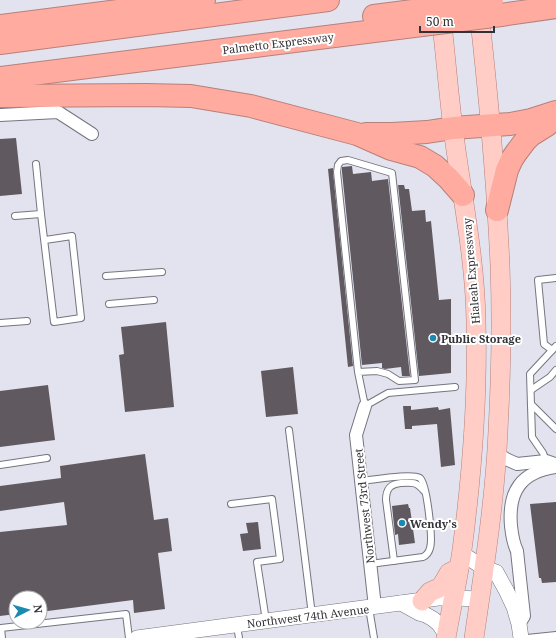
<svg xmlns="http://www.w3.org/2000/svg" width="556" height="638" font-family="'Noto Serif',serif">
  <rect width="100%" height="100%" fill="#e3e3ef"/>
  <!-- building -->
  <g fill="#615960">
    <path d="M16,138L22,194L0,196V139Z"/>
    <path d="M352,166L353,174L371,172L372,181L388,179L410,376H402L401,367L385,369L382,368V363L362,365L342,172V167Z"/>
    <path d="M333,168V172L353,366L348,367L328,169Z"/>
    <path d="M398,185H404L405,189H409L412,211L425,210L426,222L431,221L439,300L451,299V373L419,376Z"/>
    <path d="M166,322L174,407L125,412L119,355L124,354L121,327Z"/>
    <path d="M293,367L298,414L266,417L261,371Z"/>
    <path d="M48,385L55,440L0,447V391Z"/>
    <path d="M403,406H411V410L438,407L439,410L450,408L455,465L441,467L437,424L412,426V429H405Z"/>
    <path d="M145,454L154,520L168,518L172,551L158,553L165,609L134,613L133,600L40,612V598H16V614L0,616V532L67,525L64,502L0,511V486L61,478L60,466Z"/>
    <path d="M556,502V582L542,583L541,578H539L530,504Z"/>
    <path d="M408,504L409,508H410L415,543L399,545L398,534L395,535L392,506Z"/>
    <path d="M258,522L261,549L243,551L240,534L248,533L246,523Z"/>
  </g>
  <g fill="none" stroke-linecap="round" stroke-linejoin="round">
    <!-- service casing -->
    <g stroke="#74757f" stroke-width="8">
      <g id="service">
        <path d="M41,214L54,322L81,318L72,236L45,240"/>
        <path d="M15,216L41,214L36,164"/>
        <path d="M106,276L162,272"/>
        <path d="M109,304L154,300"/>
        <path d="M0,323L27,321"/>
        <path d="M552,350L544,344L538,280L556,278"/>
        <path d="M358,372L377,371L388,374L399,381L415,380L392,173L348,160L341,161L338,165L337,172L358,372L365,406L388,393L455,387"/>
        <path d="M531,390L550,377L556,370"/>
        <path d="M531,404L556,429"/>
        <path d="M289,430L312,615"/>
        <path d="M546,461L543,453L532,437L530,374L556,346"/>
        <path d="M0,465L47,458"/>
        <path d="M361,481C373,480 411,473 420,478C427,484 433,539 430,548C429,552 427,555 423,557L370,564"/>
        <path d="M231,504L272,499L280,559L257,562L266,621"/>
        <path d="M394,561L386,500C386,489 390,484 401,483C412,482 417,482 424,491"/>
        <path d="M369,608L374,638"/>
        <path d="M237,626L239,638"/>
        <path d="M2,638L1,628L126,614L129,638"/>
        <path d="M527,638L556,635"/>
      </g>
    </g>
    <!-- minor casing -->
    <g stroke="#74757f" stroke-width="14">
      <g id="minor">
        <path d="M0,115L58,112L92,134"/>
        <path d="M365,406L356,435L375,607"/>
        <path d="M497,453L506,459L517,464L546,461L555,464"/>
        <path d="M519,624L524,616L517,551C513,543 512,535 511,526C508,491 521,472 556,467"/>
      </g>
    </g>
    <!-- tertiary casing -->
    <g stroke="#74757f" stroke-width="16">
      <g id="tertiary">
        <path d="M461,553L484,568L496,572L506,590L514,607L519,624L521,638"/>
        <path d="M401,603L419,613L426,615L433,619L439,624L447,636"/>
        <path d="M137,638L438,598H453L479,599"/>
      </g>
    </g>
    <!-- primary casing -->
    <g stroke="#b7807a" stroke-width="20">
      <g id="primary">
        <path d="M440,7C445,48 448,88 453,128C461,192 475,256 476,321C478,397 472,474 462,550C458,579 451,609 446,638"/>
        <path d="M422,601L430,592L439,588L442,585L449,573L459,568"/>
        <path d="M474,638C484,569 495,501 498,431C501,376 502,320 500,265C496,177 488,90 478,3"/>
      </g>
    </g>
    <!-- motorway casing -->
    <g stroke="#b7807a" stroke-width="24">
      <g id="motorway">
        <path d="M501,15L556,7"/>
        <path d="M374,16L420,10"/>
        <path d="M0,26L204,0"/>
        <path d="M0,43L328,0"/>
        <path d="M0,78L422,25"/>
        <path d="M0,96L146,95L191,96L251,106L357,134L391,149L420,157L435,166L449,179L463,195"/>
        <path d="M366,134H392L427,132L453,128L510,124L531,120L556,112"/>
        <path d="M497,210L507,170L512,159L516,153L525,141L531,135L547,125L553,117"/>
      </g>
    </g>
    <!-- service -->
    <use href="#service" stroke="#fff" stroke-width="6"/>
    <!-- minor -->
    <use href="#minor" stroke="#fff" stroke-width="12"/>
    <!-- tertiary -->
    <use href="#tertiary" stroke="#fff" stroke-width="15"/>
    <!-- primary -->
    <use href="#primary" stroke="#ffcdc5" stroke-width="19"/>
    <!-- motorway -->
    <use href="#motorway" stroke="#ffab9f" stroke-width="22"/>
    <!-- motorway-bridge casing -->
    <g stroke="#b7807a" stroke-width="24" stroke-linecap="butt">
      <g id="motorway-bridge">
        <path d="M420,10L492,0"/>
        <path d="M422,25L501,15"/>
      </g>
    </g>
    <!-- motorway-bridge -->
    <use href="#motorway-bridge" stroke="#ffab9f" stroke-width="22"/>
  </g>
  <!-- markers -->
  <g fill="#1c8ab0" stroke="#fff" stroke-width="1.5">
    <circle cx="433" cy="338" r="4"/>
    <circle cx="402" cy="523" r="4"/>
  </g>
  <g text-anchor="middle" dominant-baseline="central" stroke-width="4" stroke-linejoin="round" paint-order="stroke">
    <!-- street labels -->
    <g font-size="11" fill="#313136" stroke="#fff">
      <text transform="translate(278 43) rotate(-7)">Palmetto Expressway</text>
      <text transform="translate(471 271) rotate(-95)">Hialeah Expressway</text>
      <text transform="translate(364 506) rotate(-96)">Northwest 73rd Street</text>
      <text transform="translate(308 616) rotate(-7)">Northwest 74th Avenue</text>
    </g>
    <!-- poi labels -->
    <g font-size="11" font-weight="bold" fill="#313136" stroke="#fff" text-anchor="start">
      <text x="441" y="338">Public Storage</text>
      <text x="410" y="523">Wendy's</text>
    </g>
  </g>
  <!-- north arrow -->
  <g transform="translate(28 610) rotate(84)"><circle r="19" fill="#ffffff" stroke="#adadaf"/>
  <path d="M0-3L7 15L0 10L-7 15Z" fill="#1c8ab0"/>
  <text y="-6" font-size="11" font-weight="bold" text-anchor="middle" fill="#313136">N</text>
  </g>
  <!-- scale -->
  <path d="M420 26v6h74v-6" fill="none" stroke="#313136" stroke-width="2"/>
  <text x="426" y="26" font-size="12" fill="#313136" stroke="#ffffff" stroke-width="3" paint-order="stroke">50 m</text>
</svg>
